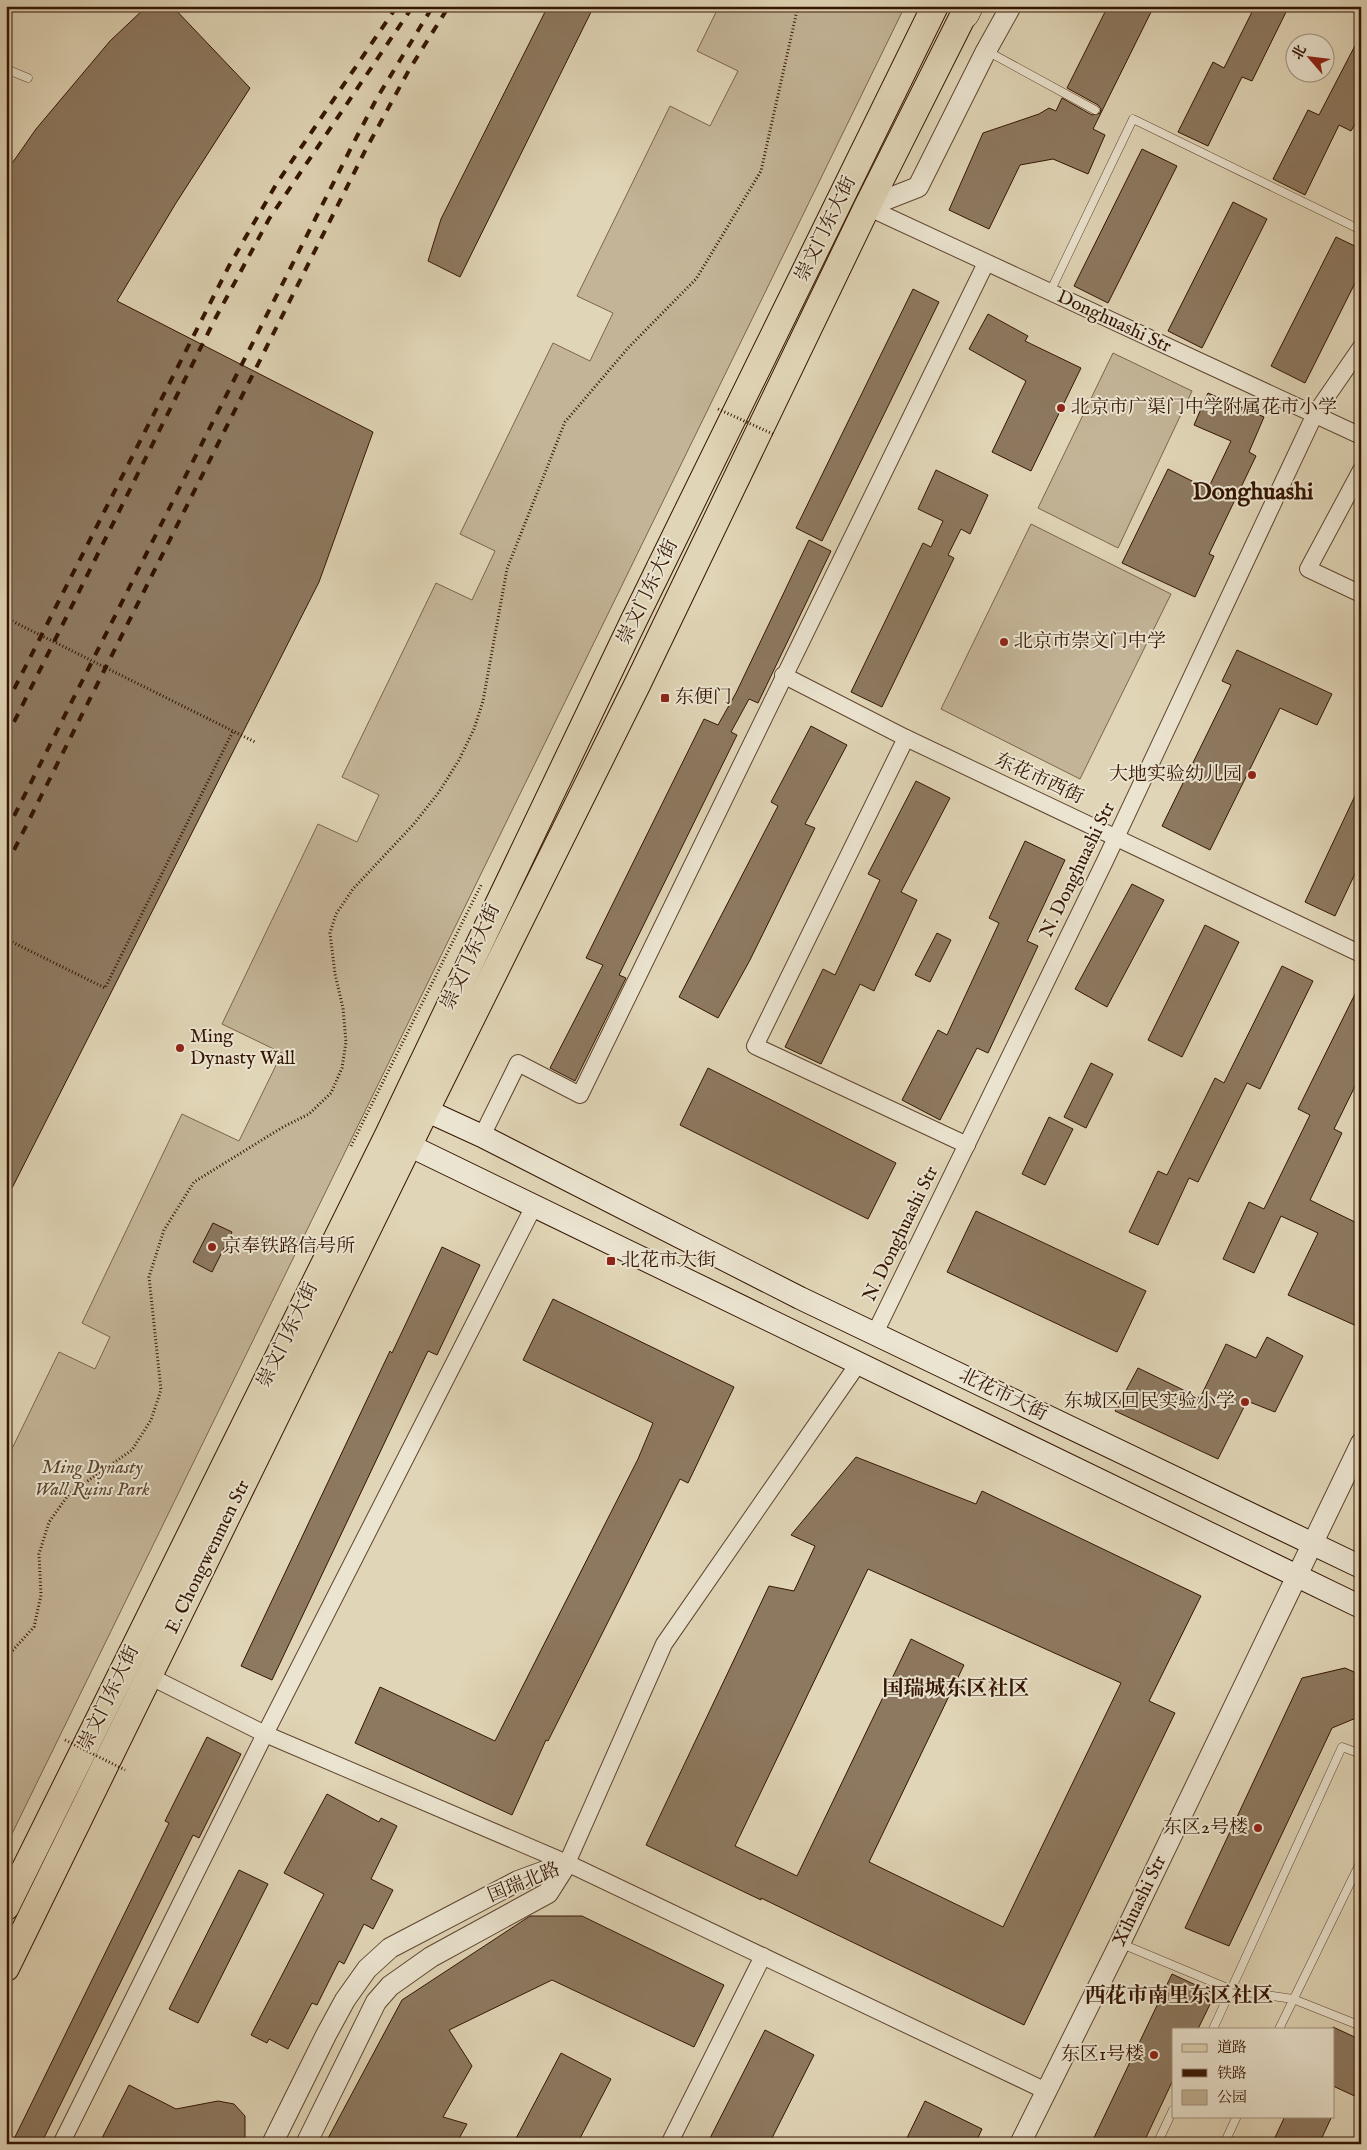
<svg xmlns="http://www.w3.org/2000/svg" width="1367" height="2150" font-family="'IM FELL English','Noto Serif SC',serif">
  <rect width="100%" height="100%" fill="#e0d5b6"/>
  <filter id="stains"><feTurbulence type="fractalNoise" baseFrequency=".004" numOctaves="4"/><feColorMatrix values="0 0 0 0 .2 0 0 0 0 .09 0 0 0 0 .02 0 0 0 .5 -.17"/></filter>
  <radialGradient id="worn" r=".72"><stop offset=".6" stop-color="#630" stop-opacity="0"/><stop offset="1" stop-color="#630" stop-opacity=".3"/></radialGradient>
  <!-- green -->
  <g fill="#c3b497" stroke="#7c644c">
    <path d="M719,6H905L6,1846V1461L59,1352L95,1369L110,1337L82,1323L182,1114L239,1141L282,1053L222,1024L318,824L357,842L379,795L342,777L436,583L472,600L495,551L460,534L553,343L590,361L613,313L577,296L670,106L710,126L738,71L697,51Z"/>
    <path d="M1113,353L1192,391L1118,548L1038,508Z"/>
    <path d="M1031,524L1171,594L1080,779L941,709Z"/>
  </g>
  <!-- building -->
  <g fill="#8d7960" stroke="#341502" fill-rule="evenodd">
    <path d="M147,6H172L250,88L176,203L117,301L373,432L319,582L6,1200V172L36,129L110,41Z"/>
    <path d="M548,6H594L460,277L428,261L441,219Z"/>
    <path d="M1108,6H1154L1093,129L1105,135L1088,174L1053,159L1020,165L989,229L949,210L983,133L1039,114L1049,108L1056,111L1062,98L1092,115L1100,113L1101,109L1098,105L1067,88Z"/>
    <path d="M1255,6H1279L1287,10L1252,81L1242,77L1208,146L1178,132L1213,62L1224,68Z"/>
    <path d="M1361,34V113L1351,131L1339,125L1305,195L1273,179L1308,110L1319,115Z"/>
    <path d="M1142,149L1177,166L1108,303L1074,286Z"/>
    <path d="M1233,202L1267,219L1202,348L1168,331Z"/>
    <path d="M1336,237L1361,249V271L1305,383L1271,366Z"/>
    <path d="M913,289L939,302L822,541L796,528Z"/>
    <path d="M988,314L1028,336L1025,341L1081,368L1031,471L992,452L1026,381L969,349Z"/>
    <path d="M1208,393L1264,417L1249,452L1256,456L1209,554L1214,556L1195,597L1122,563L1168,469L1208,489L1231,441L1194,425Z"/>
    <path d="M936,470L988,495L970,534L961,529L948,555L954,558L882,707L851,692L923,543L931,547L943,521L918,509Z"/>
    <path d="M809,540L831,551L758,703L749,699L731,732L737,735L619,975L626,978L575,1081L550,1068L603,965L586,958L704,719L718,725L736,693Z"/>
    <path d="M1237,650L1332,694L1317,725L1280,708L1210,850L1162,826L1231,685L1222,681Z"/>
    <path d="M811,726L847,745L805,824L815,828L750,960L718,1018L679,997L778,806L771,802Z"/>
    <path d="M916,781L950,798L901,892L917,900L874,991L860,984L821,1064L785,1047L823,969L835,975L880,880L868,874Z"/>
    <path d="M1361,783V861L1335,916L1305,902Z"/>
    <path d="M1025,841L1065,860L1027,941L1038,946L988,1053L977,1048L940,1120L902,1100L938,1030L947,1035L999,923L989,918Z"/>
    <path d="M1132,884L1164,900L1107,1007L1075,989Z"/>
    <path d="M1205,925L1239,942L1182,1057L1148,1040Z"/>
    <path d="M937,933L951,940L930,982L915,975Z"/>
    <path d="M1282,966L1313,981L1260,1089L1247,1083L1198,1182L1189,1178L1158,1245L1129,1232L1158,1171L1167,1175L1215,1078L1224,1083Z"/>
    <path d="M1361,982V1074L1334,1129L1342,1133L1310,1200L1361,1225V1328L1288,1295L1318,1233L1281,1216L1254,1273L1223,1259L1249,1202L1264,1209L1310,1115L1298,1109Z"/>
    <path d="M1091,1063L1113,1074L1086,1128L1064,1117Z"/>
    <path d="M708,1068L896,1163L868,1219L680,1125Z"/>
    <path d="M1049,1117L1073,1129L1045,1185L1022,1174Z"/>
    <path d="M976,1211L1146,1291L1117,1352L947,1272Z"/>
    <path d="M213,1223L232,1232L212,1272L193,1262Z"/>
    <path d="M442,1247L480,1265L437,1355L428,1351L272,1680L241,1666L390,1351L392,1353Z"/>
    <path d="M553,1299L734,1387L688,1483L680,1479L548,1741L546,1740L512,1815L355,1743L380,1687L495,1741L638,1459L653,1423L523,1360Z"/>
    <path d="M1267,1337L1303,1356L1275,1412L1247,1401L1218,1459L1115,1411L1138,1368L1200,1398L1226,1344L1256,1358Z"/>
    <path d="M856,1457L976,1504L982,1491L1201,1596L1149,1701L1175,1713L1024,2025L761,1898V1900L646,1845L769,1586L794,1591L815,1546L791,1535ZM868,1569L1121,1683L1003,1927L869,1862L964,1665L911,1639L797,1876L735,1846Z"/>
    <path d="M1345,1668L1361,1675V1716L1332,1728L1229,1946L1185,1928L1302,1678Z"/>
    <path d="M207,1737L241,1754L199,1838L193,1835L41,2144H23L14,2139L169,1823L165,1821Z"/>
    <path d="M327,1794L379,1822L381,1818L397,1826L371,1879L393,1890L373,1929L364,1924L344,1964L339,1961L317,2005L312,2003L288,2049L269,2039L267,2043L251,2035L324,1894L284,1873Z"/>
    <path d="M239,1870L268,1884L198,2023L169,2009Z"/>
    <path d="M530,1916H582L724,1985L694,2047L552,1980L449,2030L472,2066L443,2117L467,2124L456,2144H325L402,2000Z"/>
    <path d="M1172,1974L1215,1994L1198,2029H1173V2080L1143,2144H1091Z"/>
    <path d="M1333,2027L1361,2040V2099L1333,2086Z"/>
    <path d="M765,2030L814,2055L769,2144H707Z"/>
    <path d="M561,2053L611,2079L577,2144H513Z"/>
    <path d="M129,2085L176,2109L218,2101L234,2104L245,2116V2137L240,2144H99Z"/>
    <path d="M925,2101L982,2129L975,2144H904Z"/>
    <path d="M1285,2116H1332L1319,2144H1272Z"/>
  </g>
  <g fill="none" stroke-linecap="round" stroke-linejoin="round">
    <!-- service casing -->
    <g stroke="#5f452f" stroke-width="9">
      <g id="service">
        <path d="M987,51L1095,110"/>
        <path d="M6,69L28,78"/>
        <path d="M1050,292L1133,119L1361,230"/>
        <path d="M1122,1944L1232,1990L1293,1999L1361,2026"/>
        <path d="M1213,2029L1342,1747L1361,1754"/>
        <path d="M1279,2029L1361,1861"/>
        <path d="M1157,2144L1173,2110"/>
        <path d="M1224,2144L1237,2116"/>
      </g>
    </g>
    <!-- minor casing -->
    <g stroke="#5f452f" stroke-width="18">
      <g id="minor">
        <path d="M1360,6H1361"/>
        <path d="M867,207L1361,436"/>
        <path d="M1361,470L1308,569L1361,594"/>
        <path d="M783,675L906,738L1361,954"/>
        <path d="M906,738L755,1046L967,1145"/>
        <path d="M482,1136L518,1063L580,1095L986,263"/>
        <path d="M875,1333L1105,861L1315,414L1361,347"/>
        <path d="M149,1676L265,1734L567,1863L1046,2091"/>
        <path d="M567,1863L664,1644L858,1364"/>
        <path d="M61,2144L265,1734L534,1206"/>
        <path d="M669,2144L763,1956"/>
      </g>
    </g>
    <!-- tertiary casing -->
    <g stroke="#5f452f" stroke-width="22">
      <g id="tertiary">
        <path d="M867,207L918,187L986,51L1011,6"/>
        <path d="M272,2144L326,2035L345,2000L367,1969L390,1948L518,1881L567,1863"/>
        <path d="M306,2144L376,2002L390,1986L431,1957L548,1893L567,1863"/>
        <path d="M1020,2144L1120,1943L1361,1443"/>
      </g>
    </g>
    <!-- secondary casing -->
    <g stroke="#341502" stroke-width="24">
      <g id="secondary">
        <path d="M410,1103L482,1136L800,1298L1361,1567"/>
        <path d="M394,1138L1361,1607"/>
      </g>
    </g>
    <!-- primary casing -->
    <g stroke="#341502" stroke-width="28">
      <g id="primary">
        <path d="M6,1907L388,1135L633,622L935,6"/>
        <path d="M6,1968L426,1110L638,683L867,207L968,6"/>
      </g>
    </g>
    <!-- trunk casing -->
    <g stroke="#341502" stroke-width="29">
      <path id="trunk" d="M965,14L969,6"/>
    </g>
    <!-- path -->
    <g stroke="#341502" stroke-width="3" stroke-dasharray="1 2.5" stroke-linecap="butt">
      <path d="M6,939L105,988L233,731"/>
      <path d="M351,1146L482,883"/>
      <path d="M6,1653L13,1650L34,1627L41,1595L39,1554L49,1522L69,1494L132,1450L151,1420L161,1390L149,1277L164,1230L194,1182L283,1127L309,1114L331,1093L342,1068L346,1042L343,1008L335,974L330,933L336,914L353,889L413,825L439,792L459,760L474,729L483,701L507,569L565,422L628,348L696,279L761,171L798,6"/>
    </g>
    <!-- service -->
    <use href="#service" stroke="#ebe4d0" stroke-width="8"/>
    <!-- minor -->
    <use href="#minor" stroke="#ebe4d0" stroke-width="16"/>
    <!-- tertiary -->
    <use href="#tertiary" stroke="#ebe4d0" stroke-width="20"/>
    <!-- secondary -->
    <use href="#secondary" stroke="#ebe4d0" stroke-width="22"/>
    <!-- primary -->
    <use href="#primary" stroke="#e0d5b6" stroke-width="26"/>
    <!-- trunk -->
    <use href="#trunk" stroke="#e0d5b6" stroke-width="28"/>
    <!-- rail -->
    <g stroke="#341502" stroke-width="4" stroke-dasharray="9 9" stroke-linecap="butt">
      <path d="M6,705L229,266L277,183L397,6"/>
      <path d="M6,738L215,319L269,219L413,6"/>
      <path d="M6,832L353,144L377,98L433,6"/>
      <path d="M6,866L365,151L409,70L449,6"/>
    </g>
    <!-- path-bridge -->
    <g stroke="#341502" stroke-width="3" stroke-dasharray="1 2.5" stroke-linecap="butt">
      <path d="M718,409L775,435"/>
      <path d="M6,618L255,742"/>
      <path d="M65,1740L125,1770"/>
    </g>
  </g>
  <!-- markers -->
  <g fill="#8f2418" stroke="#ebe4d0" stroke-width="2">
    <circle cx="1061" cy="408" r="5"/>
    <circle cx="1004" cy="642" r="5"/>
    <rect x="660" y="693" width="10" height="10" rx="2.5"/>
    <circle cx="1252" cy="775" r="5"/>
    <circle cx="180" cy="1048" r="5"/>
    <circle cx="212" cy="1247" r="5"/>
    <rect x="606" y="1256" width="10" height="10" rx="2.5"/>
    <circle cx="1245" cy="1402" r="5"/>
    <circle cx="1258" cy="1828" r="5"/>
    <circle cx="1154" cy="2055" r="5"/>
  </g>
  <g text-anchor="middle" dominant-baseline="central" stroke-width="4" stroke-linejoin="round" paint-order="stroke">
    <!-- street labels -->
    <g font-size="19" fill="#341502" stroke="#ebe4d0">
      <text transform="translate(826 229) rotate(-64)">崇文门东大街</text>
      <text transform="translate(1114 322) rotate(25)">Donghuashi Str</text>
      <text transform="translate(648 592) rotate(-64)">崇文门东大街</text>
      <text transform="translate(1039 779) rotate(25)">东花市西街</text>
      <text transform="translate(1078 870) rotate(-64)">N. Donghuashi Str</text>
      <text transform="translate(471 957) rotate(-65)">崇文门东大街</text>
      <text transform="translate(901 1234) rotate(-64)">N. Donghuashi Str</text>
      <text transform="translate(288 1335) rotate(-64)">崇文门东大街</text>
      <text transform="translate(1003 1395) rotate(26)">北花市大街</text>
      <text transform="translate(208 1557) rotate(-64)">E. Chongwenmen Str</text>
      <text transform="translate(109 1698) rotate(-64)">崇文门东大街</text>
      <text transform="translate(524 1883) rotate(-22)">国瑞北路</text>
      <text transform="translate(1140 1901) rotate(-64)">Xihuashi Str</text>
    </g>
    <!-- poi labels -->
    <g font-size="19" fill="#341502" stroke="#ebe4d0" text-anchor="start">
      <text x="1071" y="408">北京市广渠门中学附属花市小学</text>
      <text x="1014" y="642">北京市崇文门中学</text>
      <text x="675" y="698">东便门</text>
      <text x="1242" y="775" text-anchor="end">大地实验幼儿园</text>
      <text x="190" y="1037">Ming<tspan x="190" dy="22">Dynasty Wall</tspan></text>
      <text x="222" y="1247">京奉铁路信号所</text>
      <text x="621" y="1261">北花市大街</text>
      <text x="1235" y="1402" text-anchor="end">东城区回民实验小学</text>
      <text x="1248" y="1828" text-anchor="end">东区2号楼</text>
      <text x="1144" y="2055" text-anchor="end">东区1号楼</text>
    </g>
    <!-- park labels -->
    <g font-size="19" font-style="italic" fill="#5f452f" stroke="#ebe4d0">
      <text x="92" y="1468">Ming Dynasty<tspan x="92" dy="22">Wall Ruins Park</tspan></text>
    </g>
    <!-- quarter labels -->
    <g font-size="21" font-weight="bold" fill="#341502" stroke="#ebe4d0">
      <text x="956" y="1689">国瑞城东区社区</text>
      <text x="1179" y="1996">西花市南里东区社区</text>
    </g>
    <!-- district labels -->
    <g font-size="24" font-weight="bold" fill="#341502" stroke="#ebe4d0">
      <text x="1253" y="492">Donghuashi</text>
    </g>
  </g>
  <!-- margin -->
  <rect width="1367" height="2150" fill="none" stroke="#e0d5b6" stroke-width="25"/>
  <rect x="8" y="8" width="1352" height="2135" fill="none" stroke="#341502" stroke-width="2.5"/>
  <rect x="12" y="12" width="1342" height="2125" fill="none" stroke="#341502"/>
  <!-- legend -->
  <rect x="1172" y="2028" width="162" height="90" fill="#ebe4d0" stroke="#a2917e"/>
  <rect x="1182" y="2044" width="25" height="8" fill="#e0d5b6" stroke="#a2917e"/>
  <text x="1217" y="2052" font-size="15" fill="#341502">道路</text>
  <rect x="1182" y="2069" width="25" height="8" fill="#341502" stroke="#a2917e"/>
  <text x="1217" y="2078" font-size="15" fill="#341502">铁路</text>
  <rect x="1182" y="2090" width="25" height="15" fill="#c3b497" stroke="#a2917e"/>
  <text x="1217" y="2102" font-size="15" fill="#341502">公园</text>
  <!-- north arrow -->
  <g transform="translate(1310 58) rotate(298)"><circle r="24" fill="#ebe4d0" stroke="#a2917e"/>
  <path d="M0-4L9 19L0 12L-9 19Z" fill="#8f2418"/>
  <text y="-8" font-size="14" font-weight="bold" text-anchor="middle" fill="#341502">北</text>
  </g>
  <rect width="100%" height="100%" filter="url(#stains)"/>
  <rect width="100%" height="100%" fill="url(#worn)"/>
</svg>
